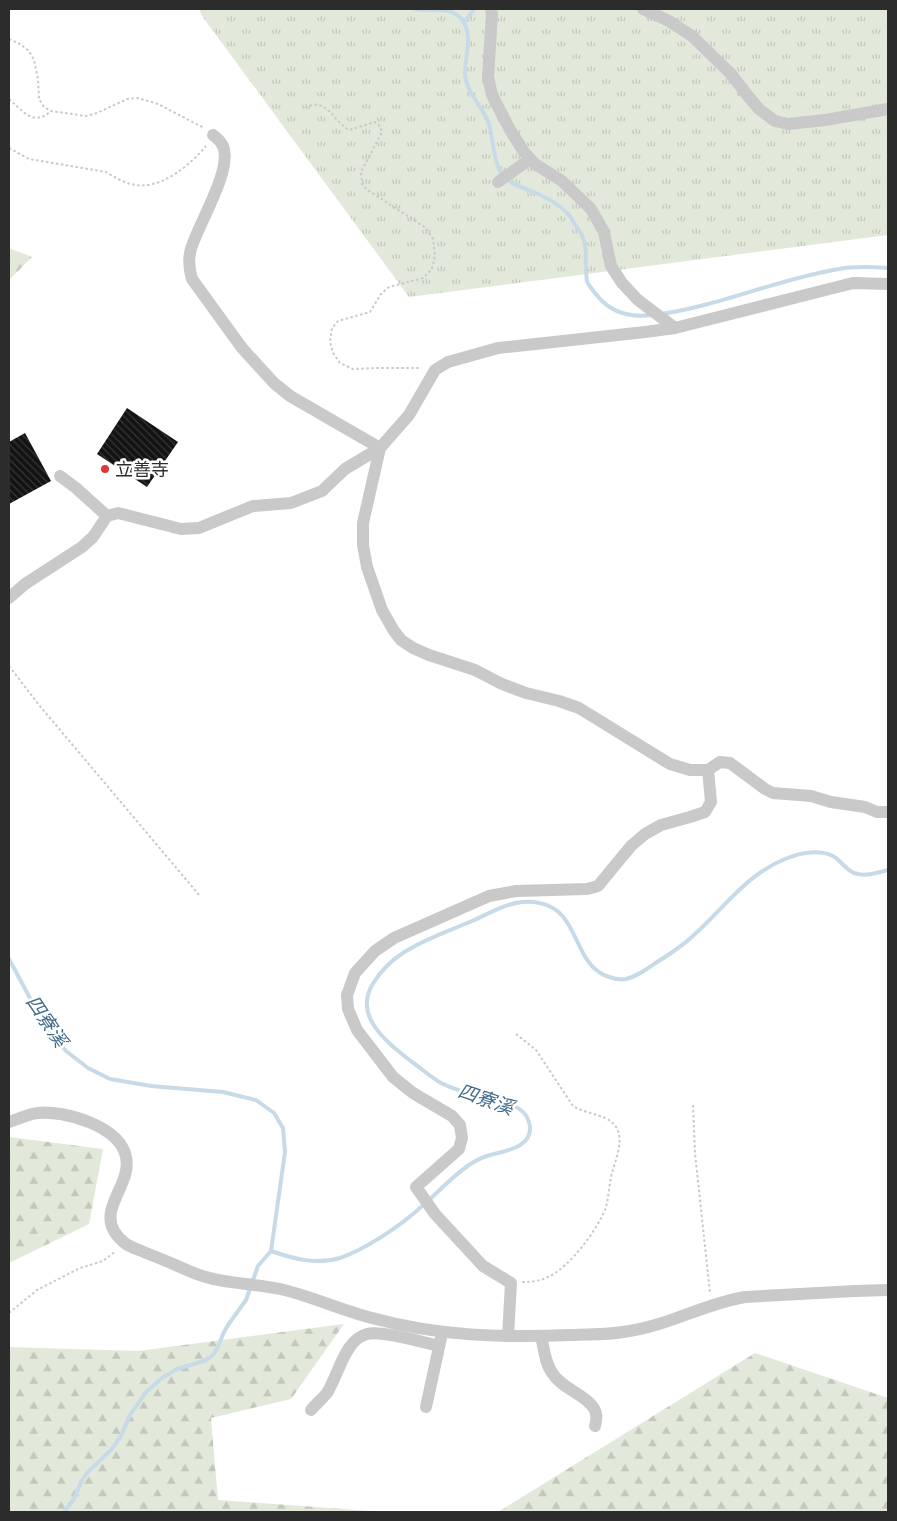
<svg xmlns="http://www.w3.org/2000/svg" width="897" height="1521" font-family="'Archivo Narrow','Noto Sans TC',sans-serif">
  <defs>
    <pattern id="grass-tufts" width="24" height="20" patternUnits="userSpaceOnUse" patternTransform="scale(1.25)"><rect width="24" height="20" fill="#e2e9da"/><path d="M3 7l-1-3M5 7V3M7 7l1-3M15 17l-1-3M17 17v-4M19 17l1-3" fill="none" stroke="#c2c8bb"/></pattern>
    <pattern id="forest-firs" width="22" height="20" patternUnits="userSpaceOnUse" patternTransform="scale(1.25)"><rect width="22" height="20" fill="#e2e9da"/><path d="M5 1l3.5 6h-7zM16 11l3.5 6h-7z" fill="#c2c8bb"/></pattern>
    <pattern id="building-back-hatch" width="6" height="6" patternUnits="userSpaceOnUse" patternTransform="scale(1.25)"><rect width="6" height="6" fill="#131313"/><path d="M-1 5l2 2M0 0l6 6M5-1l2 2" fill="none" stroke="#363636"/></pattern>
  </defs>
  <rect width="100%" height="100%" fill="#fff"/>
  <!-- grass -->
  <path fill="url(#grass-tufts)" d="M199,9H888V235L409,297L202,16Z"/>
  <!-- forest -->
  <g fill="url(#forest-firs)">
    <path d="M9,248L32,257L9,280Z"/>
    <path d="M9,1137L103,1149L89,1224L9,1263Z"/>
    <path d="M344,1324L291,1399L211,1418L218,1500L385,1512H9V1347L138,1351Z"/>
    <path d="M755,1353L888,1398V1512H498Z"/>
  </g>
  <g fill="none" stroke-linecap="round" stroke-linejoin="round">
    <!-- stream -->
    <g stroke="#c7dae8" stroke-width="4">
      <path d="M414,9C432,13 451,4 463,21C473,37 465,56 465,73C466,94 483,106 489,124C493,139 493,155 499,169C506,184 522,187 536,193C545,197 558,204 565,211C569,214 572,219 574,223C592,246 583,256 587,281C588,285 592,289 595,293C609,312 629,318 652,315"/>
      <path d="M464,23L474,9"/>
      <path d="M661,314C722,305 778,279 839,269C854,266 873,267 888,268"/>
      <path d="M9,959L44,1024L66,1051L88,1068L110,1079L151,1086L223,1092L256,1100L274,1113L283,1128L285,1152L271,1251C294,1259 317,1265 340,1258C366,1249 400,1226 420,1208C437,1194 451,1177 469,1165C475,1161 483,1157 490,1155C507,1151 536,1146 529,1122C527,1115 521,1109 514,1106C507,1103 498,1102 491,1100C474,1095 457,1091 441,1083C431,1077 422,1069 412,1062C388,1043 351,1016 374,982C381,971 392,960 403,953C424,939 449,931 472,921C488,914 504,904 522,902C532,901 541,902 551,907C579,921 576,967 609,977C615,979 621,980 626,979C638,976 647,969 657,962C670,954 684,945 695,934C724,908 747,874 785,859C799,853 822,848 836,858C842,863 846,869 854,873C865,877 877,873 888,870"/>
      <path d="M64,1512L74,1499L81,1482L87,1473L111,1450L121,1436L130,1415L146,1392L162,1378L177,1369L204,1361L213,1355L218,1347L223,1334L228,1325L246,1300L258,1266L271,1251"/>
    </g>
  </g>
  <!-- building -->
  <g fill="url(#building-back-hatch)">
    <path d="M127,408L178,442L147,487L97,454Z"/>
    <path d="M25,433L51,481L9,504V442Z"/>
  </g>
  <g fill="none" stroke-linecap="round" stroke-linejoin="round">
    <!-- path -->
    <g stroke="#c9c9c9" stroke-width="2" stroke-dasharray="2.5 2.5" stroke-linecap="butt">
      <path d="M9,39L20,44L29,51L34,60L38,79L39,99L44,107L51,111L86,116L97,113L127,99L138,98L158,104L204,128"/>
      <path d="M9,99C23,111 33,127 51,111"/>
      <path d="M305,108C326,96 332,120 349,130L375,122L380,126L382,132L361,172L362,184L366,189L426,228L433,239L435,256L432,269L423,278L389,287L381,294L370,312L338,321L332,328L330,341L333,353L340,363L353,369L378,368H421"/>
      <path d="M9,148L29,159L106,172C114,177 123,182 131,184C159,192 190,165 206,146"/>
      <path d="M9,666L39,705L200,896"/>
      <path d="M516,1034L536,1050L573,1106C587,1115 612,1114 618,1131C623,1144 615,1161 612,1173C609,1184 609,1196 606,1207C599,1228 569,1268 548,1277C540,1281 531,1282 522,1282"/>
      <path d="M693,1105L695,1153L710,1293"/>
      <path d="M9,1313L37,1290L80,1268L103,1261L116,1251"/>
    </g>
    <!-- minor -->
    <g stroke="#c9c9c9" stroke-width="12">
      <path d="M491,9L492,14L488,77L492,95L509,128L524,152L535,164L562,181L591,209L604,232L611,266L622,283L638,300L675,328"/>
      <path d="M643,9L669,21L692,36L731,74L748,96L759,109L775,121L788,124L825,120L888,109"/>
      <path d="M213,135C217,138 221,142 223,146C233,170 198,224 191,249C188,259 189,269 192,279L242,348L274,383L290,396L380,448L363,523V545L367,567L382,610L394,631L401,640L413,648L429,655L475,670L502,684L526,693L559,701L579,708L670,764L690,770H708L720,762L730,763L765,789L773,793L811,796L831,802L865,807L877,812H888"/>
      <path d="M498,182L530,159"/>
      <path d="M60,476L76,488L107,516"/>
      <path d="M9,598L25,584L82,547L93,537L107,516L118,513L181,529L199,528L253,506L291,503L322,491L345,469L380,448L409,415L435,370L448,362L498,348L645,332L675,328L853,283L888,284"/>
      <path d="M9,1122C18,1119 28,1114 38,1113C64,1110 120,1126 126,1157C132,1183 100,1207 114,1231C117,1236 122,1241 126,1244C132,1248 140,1250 146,1253C162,1259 178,1266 194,1273C221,1284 252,1283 280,1289C311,1296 341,1310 372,1318C438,1336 502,1338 571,1335C588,1334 606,1335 623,1332C666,1327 703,1304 745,1297L855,1291L888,1290"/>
      <path d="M508,1336L511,1283L483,1266L435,1214L416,1187L459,1149L462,1138L460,1125L452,1116L413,1093L393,1077L357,1030L348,1009L347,995L355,973L375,951L394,938L489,896L516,891L587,889L598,886L631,846L645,834L661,825L690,817L705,812L711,802L708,770"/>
      <path d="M541,1336C544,1349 545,1364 553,1374C562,1389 594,1398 596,1414C597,1417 596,1422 595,1426"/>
      <path d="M426,1407L441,1338"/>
      <path d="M311,1410C316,1404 322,1399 327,1393C338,1376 345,1339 367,1334C380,1330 423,1342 439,1346"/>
    </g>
  </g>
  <!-- markers -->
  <circle fill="#da373e" stroke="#fff" stroke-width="2" cx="105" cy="469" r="5"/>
  <g text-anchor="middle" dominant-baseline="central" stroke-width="5" stroke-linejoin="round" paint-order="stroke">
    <!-- poi labels -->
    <g font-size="18" fill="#2c2c2c" stroke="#fff" text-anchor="start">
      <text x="115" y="469">立善寺</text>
    </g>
    <!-- water labels -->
    <g font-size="19" font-style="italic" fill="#406a89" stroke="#fff">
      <text transform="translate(47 1021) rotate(56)">四寮溪</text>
      <text transform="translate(486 1099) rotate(19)">四寮溪</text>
    </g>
  </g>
  <!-- border -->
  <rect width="897" height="1521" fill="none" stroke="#2c2c2c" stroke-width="20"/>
</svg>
